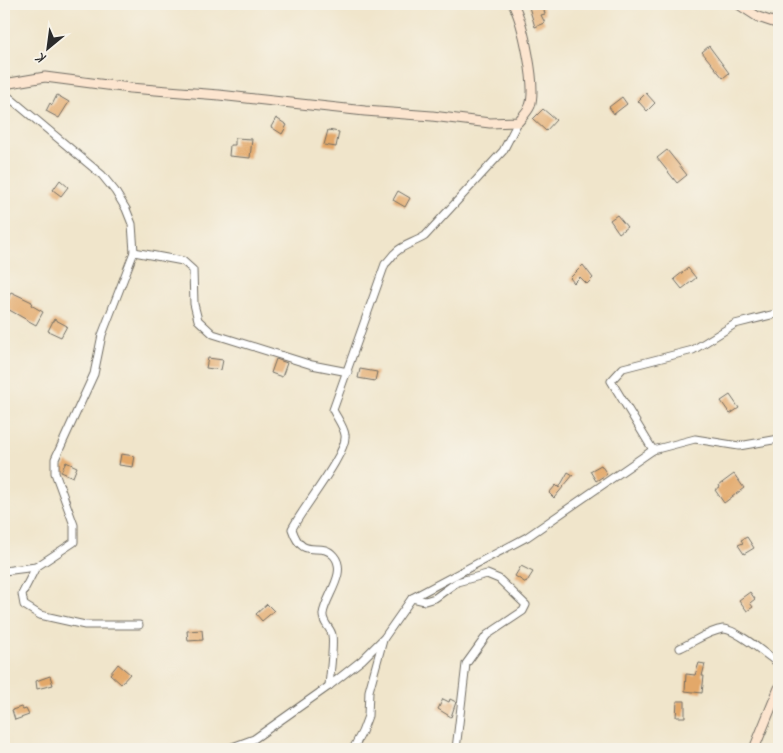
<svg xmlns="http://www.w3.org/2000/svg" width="783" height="753" font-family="Caveat,sans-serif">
  <rect width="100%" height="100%" fill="#f7f3e8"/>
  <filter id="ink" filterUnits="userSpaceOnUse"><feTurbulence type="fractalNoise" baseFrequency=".02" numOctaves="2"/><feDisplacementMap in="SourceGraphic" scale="10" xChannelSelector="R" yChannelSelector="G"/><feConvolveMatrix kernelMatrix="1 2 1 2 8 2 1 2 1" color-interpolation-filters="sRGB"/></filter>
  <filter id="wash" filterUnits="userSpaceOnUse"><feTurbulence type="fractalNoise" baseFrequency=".0096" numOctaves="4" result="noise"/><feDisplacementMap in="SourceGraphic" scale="20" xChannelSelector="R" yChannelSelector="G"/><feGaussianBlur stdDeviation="1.12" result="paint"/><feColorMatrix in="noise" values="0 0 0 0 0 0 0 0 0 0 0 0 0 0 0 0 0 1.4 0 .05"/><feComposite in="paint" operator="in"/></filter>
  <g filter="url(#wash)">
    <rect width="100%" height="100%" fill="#f0e5cb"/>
    <g id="blocks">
      <!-- building -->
      <g fill="#e3a869">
        <path d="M542,4L545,14L541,15L545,23L535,27L529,7Z"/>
        <path d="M709,46L729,73L723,78L702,52Z"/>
        <path d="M646,93L655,103L647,111L638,101Z"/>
        <path d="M57,95L69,102L59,118L46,111L50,103L52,105Z"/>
        <path d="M622,97L627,104L614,114L609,107Z"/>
        <path d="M543,109L556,120L546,131L533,119Z"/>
        <path d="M276,118L287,125L282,134L271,127Z"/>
        <path d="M328,130L339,132L336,147L324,145Z"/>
        <path d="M235,138L252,139L250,158L229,156L230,145H235Z"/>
        <path d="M667,150L687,175L677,183L657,158Z"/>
        <path d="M60,180L68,187L61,196L53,190Z"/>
        <path d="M398,191L410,198L405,207L393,200Z"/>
        <path d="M617,215L627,227L619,233L610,220Z"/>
        <path d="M583,265L593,278L587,284L580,277L574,283L570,278Z"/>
        <path d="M688,268L696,278L682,289L674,279Z"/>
        <path d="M11,292L32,302L31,305L43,312L36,325L4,307Z"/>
        <path d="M54,319L67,326L61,337L48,331Z"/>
        <path d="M208,358L223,360L221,370L206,368Z"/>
        <path d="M276,359L287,363L282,377L271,373Z"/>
        <path d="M360,369L377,372L375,381L358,378Z"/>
        <path d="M730,395L739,408L730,414L721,401Z"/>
        <path d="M121,454L135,456L133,467L119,465Z"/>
        <path d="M66,462L77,467L73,477L61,472Z"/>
        <path d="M601,465L607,474L596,481L590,471Z"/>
        <path d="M568,472L573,475L554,498L549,493L556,485L559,488Z"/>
        <path d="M734,474L744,488L724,503L715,490L720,487L719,485Z"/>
        <path d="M747,537L754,548L744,554L738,545L743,543L741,540Z"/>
        <path d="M521,566L533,572L526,583L515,576Z"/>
        <path d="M750,592L755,599L750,603L753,607L747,611L739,600Z"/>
        <path d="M267,604L274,611L262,621L256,614Z"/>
        <path d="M202,630L203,640L188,641L187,631Z"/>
        <path d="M699,663L705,664L702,676H704L702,693L685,691L686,674L695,675Z"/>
        <path d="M118,664L130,674L121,684L110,674Z"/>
        <path d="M50,676L53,685L37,689L36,681Z"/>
        <path d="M443,699L449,702L450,699L456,702L451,717L438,709Z"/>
        <path d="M677,701H685V717H676Z"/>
        <path d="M21,707L23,710L26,709L29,715L15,720L12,710Z"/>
      </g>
    </g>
  </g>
  <g filter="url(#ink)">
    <use href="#blocks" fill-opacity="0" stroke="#706c63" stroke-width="1"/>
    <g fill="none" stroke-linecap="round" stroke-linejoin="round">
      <!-- street casing -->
      <g stroke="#706c63" stroke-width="9">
        <g id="street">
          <path d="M4,93L102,175L115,191L126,209L132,224L134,252L102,335L94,374L55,459V473L74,525V542L36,567L22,594L24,605L40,615L85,625H139"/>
          <path d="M134,252L183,261L193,270L194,304L198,320L213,334L312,365L348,372"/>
          <path d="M653,450L611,381L623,368L693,350L735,324L779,313"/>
          <path d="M4,571L36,567"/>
          <path d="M412,598L425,601L435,598L457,582L487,574L499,579L526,605L523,611L487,635L466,664L456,749"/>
          <path d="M680,648C694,642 708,631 723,629C735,628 768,656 779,664"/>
          <path d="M329,686C330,673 334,646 332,635C331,628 322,623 323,614C325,597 348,573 334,556C320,539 303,563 292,529C301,510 348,453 345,435C344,427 337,418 333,410L385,264C390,260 392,255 396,252C403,245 416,242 425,236L503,151L518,122"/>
          <path d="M227,749L254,739L329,686L362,660L384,638L412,598L527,537L653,450L695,439L739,446L779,439"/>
          <path d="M353,749L362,732L368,716L369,691L383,640"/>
        </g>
      </g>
      <!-- secondary casing -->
      <g stroke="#706c63" stroke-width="11">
        <g id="secondary">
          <path d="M738,4L758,17L779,24"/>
          <path d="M4,84L45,77L130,88L219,95L365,111L432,116L490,123L518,122C522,117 528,111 530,106C537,87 523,22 513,4"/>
          <path d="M754,749L779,688"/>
        </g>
      </g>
      <!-- street -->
      <use href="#street" stroke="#fff" stroke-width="7"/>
      <!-- secondary -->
      <use href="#secondary" stroke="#fce5cf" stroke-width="9"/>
    </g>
  </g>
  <!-- margin -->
  <rect width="783" height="753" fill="none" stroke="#f7f3e8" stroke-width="20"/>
  <!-- north arrow -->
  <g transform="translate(48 48) rotate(209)" stroke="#f7f3e8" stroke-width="4" paint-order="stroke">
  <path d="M0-4L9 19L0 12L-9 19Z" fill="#2b2b2b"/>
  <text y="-8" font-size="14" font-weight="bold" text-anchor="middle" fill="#2b2b2b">K</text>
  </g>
</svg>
